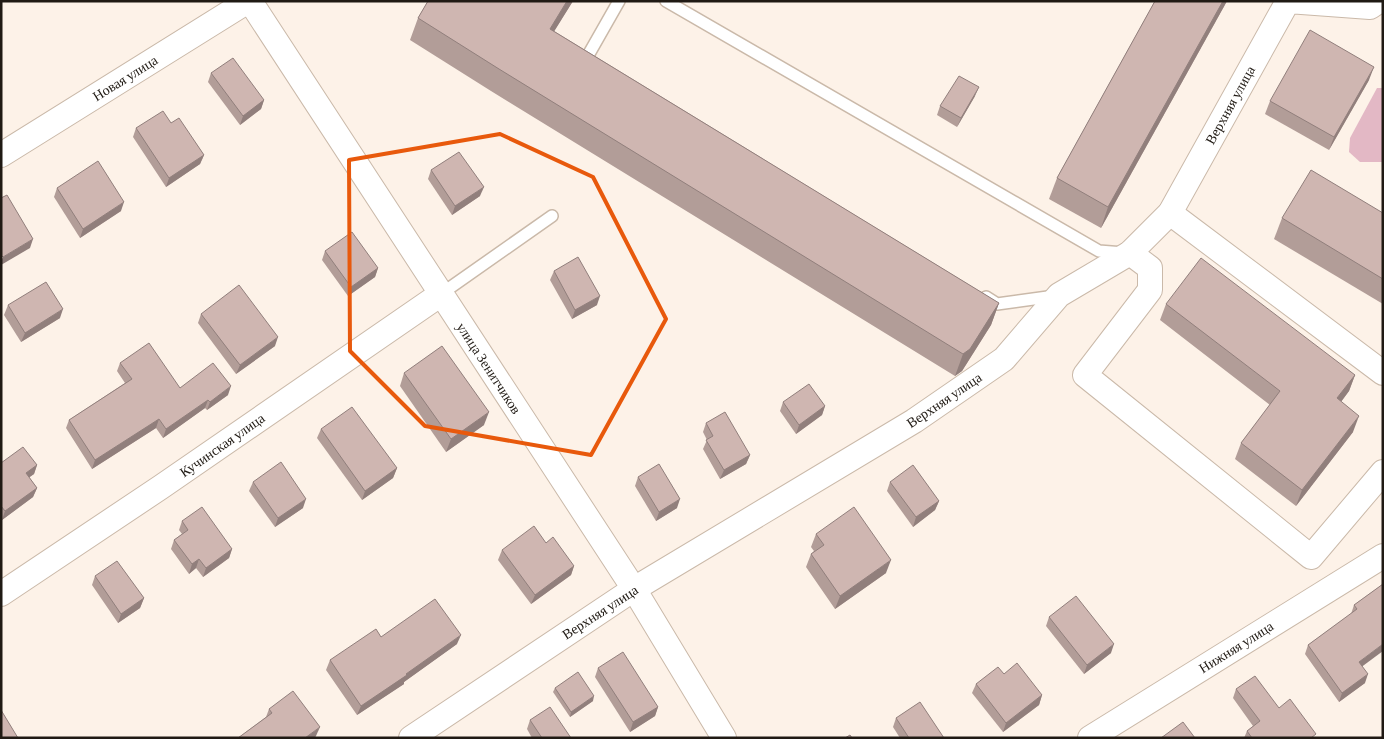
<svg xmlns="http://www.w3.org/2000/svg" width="1384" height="739" font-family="'Crimson Pro',serif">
  <rect width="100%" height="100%" fill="#fdf2e8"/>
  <!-- green -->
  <path fill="#e3b8c5" d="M1377,88H1383V162H1360L1349,152L1350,138Z"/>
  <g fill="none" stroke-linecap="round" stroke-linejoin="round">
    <!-- service casing -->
    <g stroke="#cab9a9" stroke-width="14">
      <g id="service">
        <path d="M666,1L1099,251L1124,253"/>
        <path d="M592,63L586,59L619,1"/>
        <path d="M441,294L552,216"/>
        <path d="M986,297L997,304L1055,296"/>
      </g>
    </g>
    <!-- minor casing -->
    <g stroke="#cab9a9" stroke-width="26">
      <g id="minor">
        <path d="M250,1L634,589L724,738"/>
        <path d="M1,155L248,1"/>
        <path d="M1170,213L1383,373"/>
        <path d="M1130,253L1150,268V290L1085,375L1311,557L1383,472"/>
        <path d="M1,594L161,487L441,294"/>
        <path d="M411,738L634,589L914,421L1004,359L1059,295L1130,253L1170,213L1288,1L1370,7L1379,1"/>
        <path d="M1090,738L1383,556"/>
      </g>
    </g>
    <!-- service -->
    <use href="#service" stroke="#fff" stroke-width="11"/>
    <!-- minor -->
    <use href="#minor" stroke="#fff" stroke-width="24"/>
  </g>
  <!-- wall -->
  <g fill="#b29d98">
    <path d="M428,1H573L554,31L999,303L991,325L962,371L955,376L491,91L410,40L418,18Z"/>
    <path d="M1155,1H1227L1101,228L1049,199L1057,178Z"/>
    <path d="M211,73L264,100L261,109L240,125L208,82Z"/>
    <path d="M1369,80L1329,150L1265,114L1270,101Z"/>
    <path d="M975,96L957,127L937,115L940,106Z"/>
    <path d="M171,123L204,155L200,164L166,187L133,137L136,128Z"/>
    <path d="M431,170L480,196L452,215L428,179Z"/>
    <path d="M57,188L121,211L80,238L54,197Z"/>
    <path d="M1383,213V304L1274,239L1282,218Z"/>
    <path d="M325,251L378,268L375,277L348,296L322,260Z"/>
    <path d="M554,271L597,305L572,319L550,280Z"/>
    <path d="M1166,304L1355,375L1349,391L1341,402L1353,432L1296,506L1235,459L1241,443L1270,405L1160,320Z"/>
    <path d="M8,305L60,318L21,342L4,315Z"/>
    <path d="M201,314L275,346L236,374L198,323Z"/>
    <path d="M120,363L180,388L228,395L207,410L205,408L163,438L156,428L92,469L66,428L69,420L125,383L117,371Z"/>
    <path d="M404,373L484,425L446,452L400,386Z"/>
    <path d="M783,402L825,406L822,415L796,434L780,411Z"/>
    <path d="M706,423L750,455L746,464L720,479L703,449L707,440L703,432Z"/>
    <path d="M321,429L397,468L393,478L362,500L317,438Z"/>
    <path d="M1,463L37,465L34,474L29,477L37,488L33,497L2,520Z"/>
    <path d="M638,477L677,508L656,521L635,486Z"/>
    <path d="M253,482L303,508L275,527L249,491Z"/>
    <path d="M890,482L939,501L935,510L913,527L887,491Z"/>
    <path d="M182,521L232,549L229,558L203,577L196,568L189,574L171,549L174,540L182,534L179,530Z"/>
    <path d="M816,534L886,573L835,609L806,567L811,554L814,551L811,547Z"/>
    <path d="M546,543L574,566L571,575L531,604L498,560L502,550Z"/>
    <path d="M95,576L144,598L140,608L118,623L92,585Z"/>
    <path d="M1383,584L1362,666L1365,683L1339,702L1305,654L1308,645L1351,614L1354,605Z"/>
    <path d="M1049,617L1111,653L1084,674L1046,626Z"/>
    <path d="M381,637L457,644L404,682V684L357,715L326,670L330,660Z"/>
    <path d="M598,668L658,707L655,716L630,732L595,677Z"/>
    <path d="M1004,674L1042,695L1039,705L1003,732L972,693L976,684Z"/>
    <path d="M555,688L593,701L570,717L553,692Z"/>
    <path d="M1236,689L1279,708L1315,738H1244L1247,731L1253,726L1233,698Z"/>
    <path d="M269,709L316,736L314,738H238L266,717Z"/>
    <path d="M896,718L944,738H900L893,727Z"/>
    <path d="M530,720L571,738H532L527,729Z"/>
  </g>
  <!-- shaded-wall -->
  <g fill="#917f7c">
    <path d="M567,1H573L542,51L550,29Z"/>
    <path d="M1223,1H1227L1101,228L1108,207Z"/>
    <path d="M1374,67L1369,80L1329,150L1334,137Z"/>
    <path d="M979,87L975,96L957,127L961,118Z"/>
    <path d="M264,100L261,109L240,125L243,116Z"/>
    <path d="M204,155L200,164L166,187L169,178Z"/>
    <path d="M484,187L480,196L452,215L455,206Z"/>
    <path d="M124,202L121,211L80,238L83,229Z"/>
    <path d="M33,239L30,248L1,265V261L3,257Z"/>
    <path d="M378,268L375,277L348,296L351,287Z"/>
    <path d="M600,296L597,305L572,319L575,310Z"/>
    <path d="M999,303L991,325L962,371L955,376L963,354Z"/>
    <path d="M63,309L60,318L21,342L25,333Z"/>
    <path d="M278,337L275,346L236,374L240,365Z"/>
    <path d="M1355,375L1349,391L1331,415L1337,398Z"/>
    <path d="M231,386L228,395L207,410L210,402Z"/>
    <path d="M208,400L205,408L163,438L166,429Z"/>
    <path d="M825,406L822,415L796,434L799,425Z"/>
    <path d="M489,412L484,425L446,452L451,439Z"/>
    <path d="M1359,416L1353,432L1296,506L1302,490Z"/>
    <path d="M159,419L156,428L92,469L95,460Z"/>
    <path d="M750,455L746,464L720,479L724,470Z"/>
    <path d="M37,465L34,474L23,482L26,473Z"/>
    <path d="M397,468L393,478L362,500L365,491Z"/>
    <path d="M37,488L33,497L2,520L5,511Z"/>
    <path d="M306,499L303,508L275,527L278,518Z"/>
    <path d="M680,499L677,508L656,521L659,512Z"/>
    <path d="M939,501L935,510L913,527L916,517Z"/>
    <path d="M232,549L229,558L203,577L206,568Z"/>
    <path d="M199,559L196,568L189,574L192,564Z"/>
    <path d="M891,560L886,573L835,609L840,596Z"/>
    <path d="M574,566L571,575L531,604L535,595Z"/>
    <path d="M144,598L140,608L118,623L121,614Z"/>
    <path d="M461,635L457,644L404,682V684L357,715L361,706Z"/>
    <path d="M1114,644L1111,653L1084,674L1087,665Z"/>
    <path d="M1383,644V651L1356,671L1359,662Z"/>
    <path d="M1368,674L1365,683L1339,702L1342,693Z"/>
    <path d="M1042,695L1039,705L1003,732L1006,723Z"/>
    <path d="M594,696L593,701L570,717L571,712Z"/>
    <path d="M658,707L655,716L630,732L633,722Z"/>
    <path d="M320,727L316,736L314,738H305Z"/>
  </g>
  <!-- building -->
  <g fill="#cfb6b1" stroke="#917f7c">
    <path d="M428,1H567L550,29L999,303L970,349L963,354L499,69L418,18Z"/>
    <path d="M1155,1H1223L1108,207L1057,178Z"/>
    <path d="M1310,30L1374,67L1334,137L1270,101Z"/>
    <path d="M233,58L264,100L243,116L211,73Z"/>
    <path d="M959,76L979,87L961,118L940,106Z"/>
    <path d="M163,111L171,123L179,118L204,155L169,178L136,128Z"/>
    <path d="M459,152L484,187L455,206L431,170Z"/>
    <path d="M98,161L124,202L83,229L57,188Z"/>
    <path d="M1311,170L1383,213V279L1282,218Z"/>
    <path d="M7,195L33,239L3,257L1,255V198Z"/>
    <path d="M352,232L378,268L351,287L325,251Z"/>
    <path d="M578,257L600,296L575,310L554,271Z"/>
    <path d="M1201,258L1355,375L1337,398L1359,416L1302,490L1241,443L1280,391L1166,304Z"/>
    <path d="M46,282L63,309L25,333L8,305Z"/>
    <path d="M239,285L278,337L240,365L201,314Z"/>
    <path d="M149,343L180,388L213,363L231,386L210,402L208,400L166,429L159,419L95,460L69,420L132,379L120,363Z"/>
    <path d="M442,346L489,412L451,439L404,373Z"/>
    <path d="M809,384L825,406L799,425L783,402Z"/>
    <path d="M352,407L397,468L365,491L321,429Z"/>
    <path d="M725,412L750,455L724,470L706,440L713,436L706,423Z"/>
    <path d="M23,447L37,465L26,473L37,488L5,511L1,506V463Z"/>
    <path d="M281,462L306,499L278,518L253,482Z"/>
    <path d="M659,464L680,499L659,512L638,477Z"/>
    <path d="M913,465L939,501L916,517L890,482Z"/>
    <path d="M202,507L232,549L206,568L199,559L192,564L174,540L188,530L182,521Z"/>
    <path d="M854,507L891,560L840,596L811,554L824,545L816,534Z"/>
    <path d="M534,526L546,543L553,537L574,566L535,595L502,550Z"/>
    <path d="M117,561L144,598L121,614L95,576Z"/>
    <path d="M1383,584V644L1359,662L1368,674L1342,693L1308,645L1357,609L1354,605Z"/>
    <path d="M1076,596L1114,644L1087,665L1049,617Z"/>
    <path d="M435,599L461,635L406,674L407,675L361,706L330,660L376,629L381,637Z"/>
    <path d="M623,652L658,707L633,722L598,668Z"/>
    <path d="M1017,663L1042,695L1006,723L976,684L998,667L1004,674Z"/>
    <path d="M578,672L594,696L571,712L555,688Z"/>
    <path d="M1255,676L1279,708L1290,699L1316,734L1311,738H1252L1247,731L1260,721L1236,689Z"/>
    <path d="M293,691L320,727L305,738H238L272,713L269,709Z"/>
    <path d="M920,702L944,738H909L896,718Z"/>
    <path d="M550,707L571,738H542L530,720Z"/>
    <path d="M1,710L18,738H1Z"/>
    <path d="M1183,722L1195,738H1161Z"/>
    <path d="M850,735L852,738H845Z"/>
  </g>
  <!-- marked area -->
  <path fill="none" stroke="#e8590c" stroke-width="4" stroke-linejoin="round" d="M500,134L593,177L666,319L591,455L425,426L350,351L349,160Z"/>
  <g text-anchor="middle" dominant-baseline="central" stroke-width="4" stroke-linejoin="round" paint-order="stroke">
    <!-- street labels -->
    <g font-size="14" fill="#201a14" stroke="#fff">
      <text transform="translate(125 78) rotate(-32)">Новая улица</text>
      <text transform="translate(1230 105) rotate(-61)">Верхняя улица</text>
      <text transform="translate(489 368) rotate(57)">улица Зенитчиков</text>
      <text transform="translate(944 400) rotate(-34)">Верхняя улица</text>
      <text transform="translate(222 445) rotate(-35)">Кучинская улица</text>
      <text transform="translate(600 612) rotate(-33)">Верхняя улица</text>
      <text transform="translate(1236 647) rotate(-32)">Нижняя улица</text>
    </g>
  </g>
  <!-- border -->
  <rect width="1384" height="739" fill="none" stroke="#201a14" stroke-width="5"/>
</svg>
